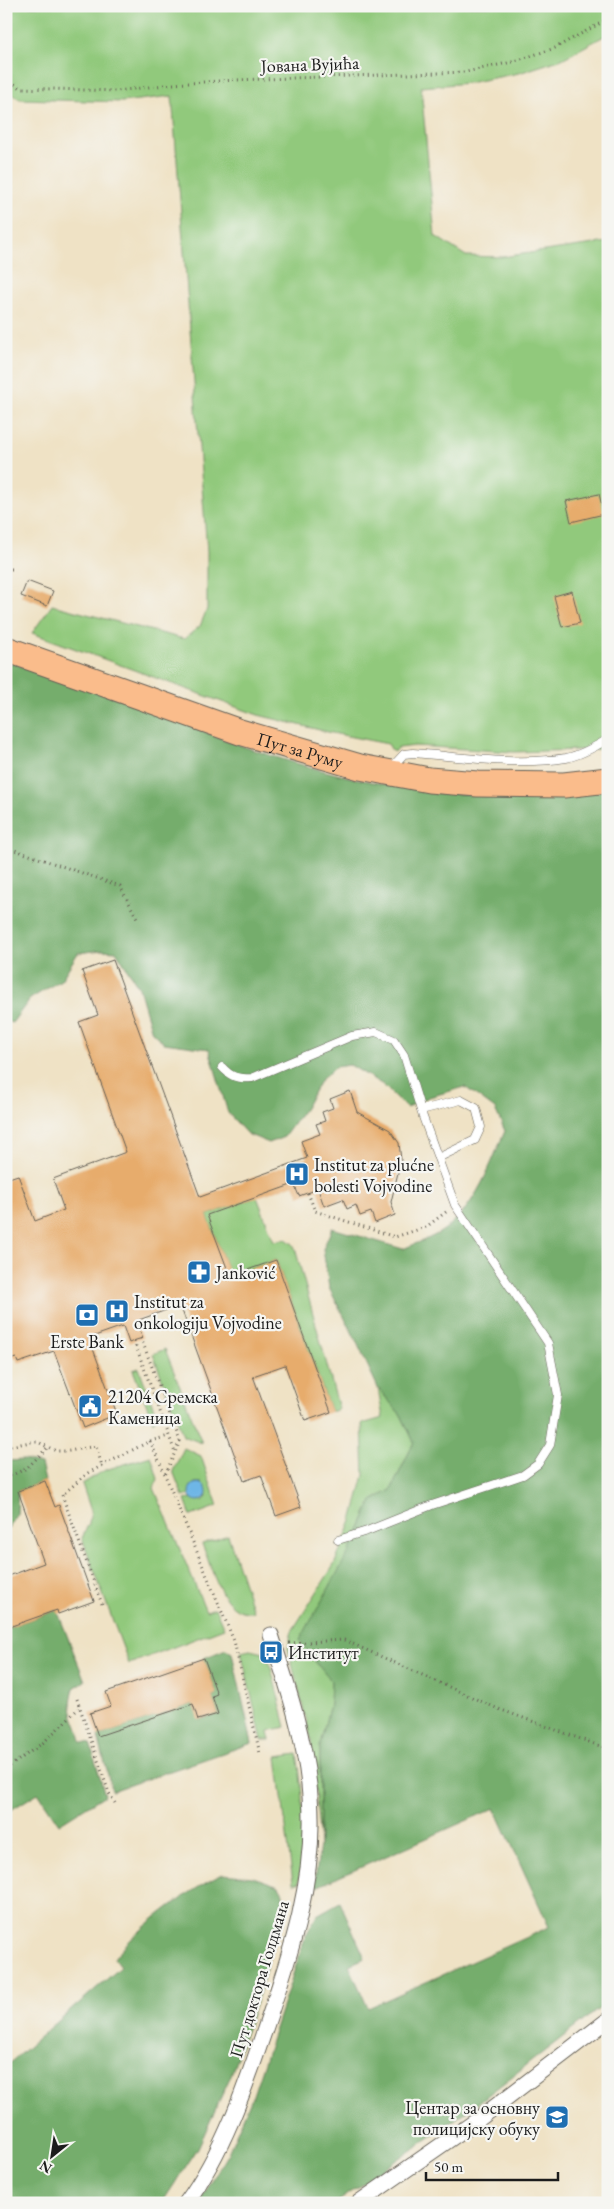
<svg xmlns="http://www.w3.org/2000/svg" width="614" height="2209" font-family="'EB Garamond',serif">
  <rect width="100%" height="100%" fill="#f6f6f2"/>
  <filter id="ink" filterUnits="userSpaceOnUse"><feTurbulence type="fractalNoise" baseFrequency=".02" numOctaves="2"/><feDisplacementMap in="SourceGraphic" scale="10" xChannelSelector="R" yChannelSelector="G"/><feConvolveMatrix kernelMatrix="1 2 1 2 8 2 1 2 1" color-interpolation-filters="sRGB"/></filter>
  <filter id="wash" filterUnits="userSpaceOnUse"><feTurbulence type="fractalNoise" baseFrequency=".0096" numOctaves="4" result="noise"/><feDisplacementMap in="SourceGraphic" scale="20" xChannelSelector="R" yChannelSelector="G"/><feGaussianBlur stdDeviation="1.12" result="paint"/><feColorMatrix in="noise" values="0 0 0 0 0 0 0 0 0 0 0 0 0 0 0 0 0 1.4 0 .05"/><feComposite in="paint" operator="in"/></filter>
  <g filter="url(#wash)">
    <rect width="100%" height="100%" fill="#efe2c5"/>
    <!-- green -->
    <g fill="#91c97c" stroke="#56724c">
      <path d="M6,6H608V34L562,59L519,73L468,83L421,87L435,236L466,256L502,257L608,242V749L514,752L415,746L399,748L393,752L388,744L332,733L258,715L32,633L52,605L184,639L200,626L207,609V551L172,96L122,102L20,99L6,91Z"/>
      <path d="M257,1197L274,1241L286,1239L293,1244L295,1248L339,1409L331,1412L276,1260L230,1276L207,1215Z"/>
      <path d="M165,1349L202,1443L183,1436L153,1354Z"/>
      <path d="M139,1368L157,1417L153,1422L133,1370Z"/>
      <path d="M378,1388L401,1415L414,1442L391,1490L372,1501L350,1550L331,1681L330,1704L320,1745V1845L311,1739L288,1648L292,1631L334,1565L352,1521L364,1475L362,1424L383,1418Z"/>
      <path d="M184,1448L201,1456L218,1506L191,1516L185,1500L191,1498L203,1501L207,1496L202,1483H195L191,1486L190,1495L183,1497L173,1471Z"/>
      <path d="M151,1456L158,1479L154,1488L206,1611L215,1608L224,1628L129,1664L82,1538L89,1523L91,1511L82,1484L105,1470Z"/>
      <path d="M228,1535L253,1611L252,1612C221,1615 212,1567 202,1544Z"/>
      <path d="M250,1650L263,1653L269,1660L286,1727L268,1731L270,1740H262L241,1652Z"/>
      <path d="M297,1754C305,1798 303,1839 299,1883H293L277,1757Z"/>
    </g>
    <!-- forest -->
    <g fill="#74ad6c" stroke="#486444">
      <path d="M6,661C53,677 100,691 146,708C180,721 213,736 248,748C369,789 481,807 608,790V2002L470,2109L336,2203H199L228,2153L253,2095L306,1935L317,1915L340,1902L365,1958L349,1965L368,2008L549,1927L495,1808L314,1888L320,1845V1745L330,1704L331,1681L309,1654L300,1640L350,1550L372,1501L391,1490L414,1442L401,1415L378,1388L352,1332L329,1288L323,1249L332,1228L403,1249C416,1243 433,1238 445,1229C477,1205 489,1167 505,1131L495,1109L465,1087L429,1097L406,1108L383,1085L350,1065L335,1067L320,1081L305,1108L284,1137L269,1143L247,1134L228,1113L209,1049L164,1043L152,1032L139,988L116,951L102,950L78,953L61,980L30,999L12,1023L6,1021Z"/>
      <path d="M24,1460L41,1464L45,1481L18,1491L17,1514L6,1531V1461Z"/>
      <path d="M57,1610L85,1681L74,1688C66,1716 77,1717 81,1742L90,1743L105,1795L59,1824L38,1793L6,1813V1628Z"/>
      <path d="M226,1649L232,1653L252,1743L112,1791L98,1736L193,1704L199,1720L218,1714L212,1696L217,1694L204,1658Z"/>
      <path d="M223,1874L253,1877L279,1886L283,1893V1906L260,1991L231,2075L198,2148L162,2203H6V2066L121,1967L114,1958C138,1928 188,1890 223,1874Z"/>
    </g>
    <!-- water -->
    <circle fill="#6eb6e6" stroke="#456981" cx="198" cy="1492" r="9"/>
    <g id="blocks">
      <!-- building -->
      <g fill="#e7ac6c">
        <path d="M599,494L604,514L571,522L566,501Z"/>
        <path d="M27,581L53,591L47,606L21,596Z"/>
        <path d="M572,591L580,623L562,627L554,596Z"/>
        <path d="M113,960L200,1197L307,1158L301,1141L320,1134L316,1124L325,1121L322,1112L333,1108L330,1099L350,1091L357,1112L390,1130L399,1143L401,1160L391,1202L395,1215L375,1223L371,1212L360,1216L356,1205L347,1209L343,1199L324,1206L318,1189L299,1196L294,1184L207,1215L230,1276L276,1260L331,1412L305,1421L285,1365L253,1376L301,1507L276,1516L261,1475L244,1481L180,1305L136,1321L143,1338L136,1340L129,1343L123,1326L89,1338L117,1414L83,1428L54,1351L18,1363L16,1358L6,1361V1179L18,1175L35,1221L64,1210L53,1179L126,1152L79,1022L98,1015L82,971Z"/>
        <path d="M45,1481L55,1507L59,1505L94,1601L58,1614L57,1610L6,1628V1577L44,1563L18,1491Z"/>
        <path d="M204,1658L217,1694L212,1696L218,1714L198,1720L193,1704L98,1736L90,1713L111,1706L106,1692Z"/>
      </g>
    </g>
  </g>
  <g filter="url(#ink)">
    <use href="#blocks" fill-opacity="0" stroke="#666157" stroke-width="1"/>
    <g fill="none" stroke-linecap="round" stroke-linejoin="round">
      <!-- lane casing -->
      <g stroke="#666157" stroke-width="9">
        <g id="lane">
          <path d="M391,768L404,754L413,753C463,757 516,766 566,758C581,755 595,747 608,739"/>
          <path d="M222,1067C231,1077 237,1079 252,1078L352,1036L376,1032L394,1040L404,1055L423,1117L455,1205L548,1343L558,1395L550,1445L538,1464L523,1475L432,1505L367,1531L338,1540"/>
          <path d="M421,1110L461,1100L476,1108L481,1127L475,1140L438,1158"/>
        </g>
      </g>
      <!-- street casing -->
      <g stroke="#666157" stroke-width="17">
        <g id="street">
          <path d="M186,2203C223,2152 244,2091 264,2032C290,1956 317,1878 310,1796C306,1742 288,1687 271,1635"/>
          <path d="M358,2203L479,2119L608,2020"/>
        </g>
      </g>
      <!-- primary casing -->
      <g stroke="#666157" stroke-width="27">
        <g id="primary">
          <path id="s1" d="M6,649L240,732L360,767L429,780L478,784L564,785L608,780"/>
        </g>
      </g>
      <!-- path -->
      <g stroke="#666157" stroke-width="3" stroke-dasharray="1 4" stroke-linecap="butt">
        <path d="M6,79L21,88L117,91L173,84L235,80L466,72L512,62L555,48L608,19"/>
        <path d="M6,569H16"/>
        <path d="M6,847L120,886L138,920"/>
        <path d="M308,1193L315,1211L395,1237L426,1227L446,1212"/>
        <path d="M141,1338L180,1441L165,1475L234,1641L260,1754"/>
        <path d="M134,1341L175,1452"/>
        <path d="M150,1441L165,1474"/>
        <path d="M6,1447L30,1442H38L56,1451H69L96,1446L102,1466"/>
        <path d="M6,1478L27,1468L47,1448"/>
        <path d="M102,1604L62,1495L88,1473L150,1441L169,1436"/>
        <path d="M289,1643L344,1640L496,1708L608,1749"/>
        <path d="M77,1699L109,1793L115,1803"/>
        <path d="M6,1769L44,1742L79,1708"/>
      </g>
      <!-- lane -->
      <use href="#lane" stroke="#fff" stroke-width="8"/>
      <!-- street -->
      <use href="#street" stroke="#fff" stroke-width="15"/>
      <!-- primary -->
      <use href="#primary" stroke="#fabc8b" stroke-width="25"/>
    </g>
  </g>
  <!-- icons -->
  <defs>
    <g id="hospital-square" transform="scale(1.25)"><rect x="-9" y="-9" width="18" height="18" rx="4" fill="#1f6fb2" stroke="#f6f6f2"/><path d="M-5-5h3v3.5h4V-5h3V5h-3V1.5h-4V5h-3Z" fill="#fff"/></g>
    <g id="pharmacy-square" transform="scale(1.25)"><rect x="-9" y="-9" width="18" height="18" rx="4" fill="#1f6fb2" stroke="#f6f6f2"/><path d="M-2-6h4v4h4v4h-4v4h-4v-4h-4v-4h4Z" fill="#fff"/></g>
    <g id="bank-square" transform="scale(1.25)"><rect x="-9" y="-9" width="18" height="18" rx="4" fill="#1f6fb2" stroke="#f6f6f2"/><path d="M-6-4H6V4H-6ZM0-2.3a2.3 2.3 0 1 0 0 4.6a2.3 2.3 0 1 0 0-4.6Z" fill="#fff"/></g>
    <g id="civic-square" transform="scale(1.25)"><rect x="-9" y="-9" width="18" height="18" rx="4" fill="#1f6fb2" stroke="#f6f6f2"/><path d="M-.6-6.5H3V-4.5H.6V-3L4-1V1h2V6H-6V1h2V-1L-.6-3ZM-1.2 2.5V6h2.4V2.5Z" fill="#fff"/></g>
    <g id="bus-square" transform="scale(1.25)"><rect x="-9" y="-9" width="18" height="18" rx="4" fill="#1f6fb2" stroke="#f6f6f2"/><path d="M-5-6H5V4H4V6H2V4H-2V6H-4V4H-5ZM-3.5-4V0h7V-4ZM-3.5 1.2v1.5H-2V1.2ZM2 1.2v1.5H3.5V1.2Z" fill="#fff"/></g>
    <g id="school-square" transform="scale(1.25)"><rect x="-9" y="-9" width="18" height="18" rx="4" fill="#1f6fb2" stroke="#f6f6f2"/><path d="M0-5L7-2L0 1L-7-2ZM-4 1L0 2.5L4 1V4Q0 6-4 4Z" fill="#fff"/></g>
  </defs>
  <g fill-rule="evenodd">
    <use href="#hospital-square" x="297" y="1174"/>
    <use href="#pharmacy-square" x="199" y="1272"/>
    <use href="#hospital-square" x="117" y="1311"/>
    <use href="#bank-square" x="87" y="1315"/>
    <use href="#civic-square" x="90" y="1406"/>
    <use href="#bus-square" x="271" y="1652"/>
    <use href="#school-square" x="557" y="2117"/>
  </g>
  <g text-anchor="middle" dominant-baseline="central" stroke-width="4.5" stroke-linejoin="round" paint-order="stroke">
    <!-- street labels -->
    <g font-size="18" fill="#1c1c1c" stroke="#f6f6f2">
      <text transform="translate(310 64) rotate(-2)">Јована Вујића</text>
      <text stroke="none"><textPath href="#s1" startOffset="311">Пут за Руму</textPath></text>
      <text transform="translate(259 1979) rotate(-73)">Пут доктора Голдмана</text>
    </g>
    <!-- poi labels -->
    <g font-size="18" fill="#1c1c1c" stroke="#f6f6f2" text-anchor="start">
      <text x="314" y="1164">Institut za plućne<tspan x="314" dy="21">bolesti Vojvodine</tspan></text>
      <text x="216" y="1272">Janković</text>
      <text x="134" y="1301">Institut za<tspan x="134" dy="21">onkologiju Vojvodine</tspan></text>
      <text x="87" y="1341" text-anchor="middle">Erste Bank</text>
      <text x="108" y="1396">21204 Сремска<tspan x="108" dy="21">Каменица</tspan></text>
      <text x="288" y="1652">Институт</text>
      <text x="540" y="2107" text-anchor="end">Центар за основну<tspan x="540" dy="21">полицијску обуку</tspan></text>
    </g>
  </g>
  <!-- margin -->
  <rect width="614" height="2209" fill="none" stroke="#f6f6f2" stroke-width="25"/>
  <!-- north arrow -->
  <g transform="translate(52 2156) rotate(210)" stroke="#f6f6f2" stroke-width="4" paint-order="stroke">
  <path d="M0-4L9 19L0 12L-9 19Z" fill="#1c1c1c"/>
  <text y="-8" font-size="14" font-weight="bold" text-anchor="middle" fill="#1c1c1c">N</text>
  </g>
  <!-- scale -->
  <path d="M426 2172v8h132v-8" fill="none" stroke="#1c1c1c" stroke-width="2.5"/>
  <text x="434" y="2172" font-size="15" fill="#1c1c1c" stroke="#f6f6f2" stroke-width="4" paint-order="stroke">50 m</text>
</svg>
